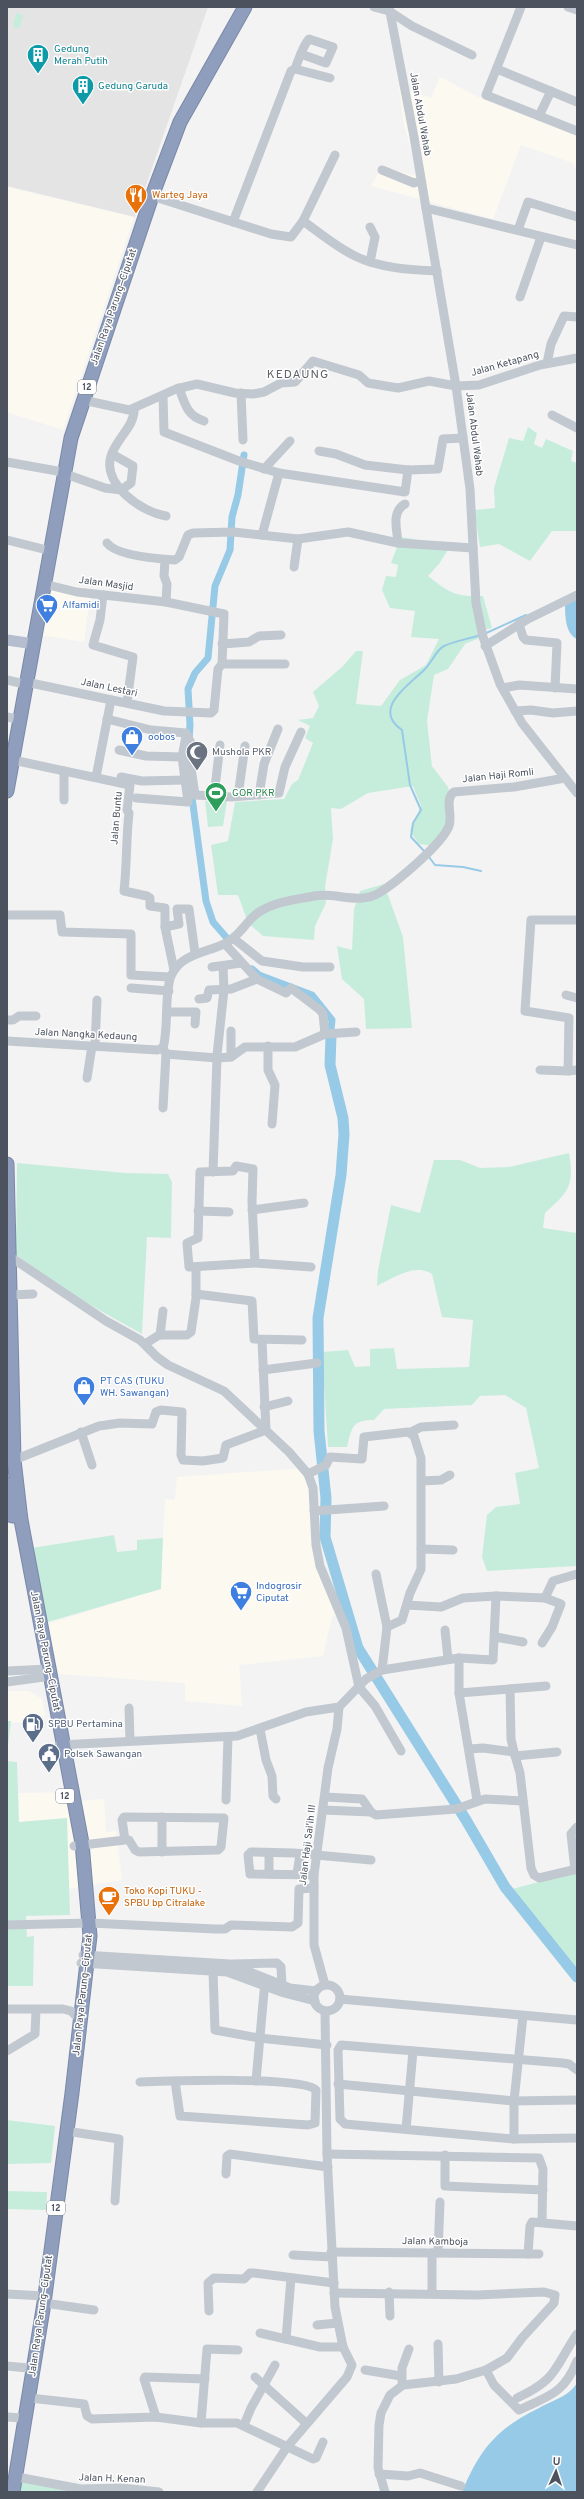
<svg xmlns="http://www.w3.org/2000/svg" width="584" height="2499" font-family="Overpass,sans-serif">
  <rect width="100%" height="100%" fill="#f4f3f3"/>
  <!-- commercial -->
  <g fill="#fcfaf0">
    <path d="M440,77L484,100L577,136V170L573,163L521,145L493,219L371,186L382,167L419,177L404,125L399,87L431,98Z"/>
    <path d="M7,187L134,217L63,430L7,412Z"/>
    <path d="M48,581L91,589L84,642L40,635Z"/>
    <path d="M308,1468L317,1549L343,1614L332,1616L323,1656L239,1665L242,1706L185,1701V1683L59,1674L47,1624L160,1589L165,1499L175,1500L177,1477Z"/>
    <path d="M7,1691H29L42,1699L45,1716L26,1723L7,1722Z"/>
    <path d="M79,1792V1801L104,1799L106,1832L116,1831L122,1880L68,1889L67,1818L19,1822L18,1793Z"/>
  </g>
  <!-- education -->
  <path fill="#e5e4e4" d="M7,7H208L135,217L7,186Z"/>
  <!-- green -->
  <g fill="#c6eddb">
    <path d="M16,13L23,15L20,28L13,27Z"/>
    <path d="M528,427L537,433L534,444L542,448L546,439L573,451L571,461L577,463V531H552L530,561L499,544L480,547L474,510L495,508L494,488L509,438L523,441Z"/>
    <path d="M401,537L451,545L439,564L428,576C450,593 455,597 483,596L492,628L480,631L482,637L465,644L448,669L434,675L427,721L432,766L448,787L453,805L454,824L434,846L419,844L410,831L421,806L413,786L368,793L341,809L331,808L333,839L325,887L326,903L315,926L314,940L263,936L248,923L238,895H218L211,845L228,841L235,802L284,799L292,784L298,780L313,743L305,738L310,726L298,720L313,718L319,706L313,692L343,666L356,651H363L356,704L381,706L400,680L426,665L439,639L411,637L415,611L390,608L382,590L386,576L396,577L398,565L391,563Z"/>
    <path d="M205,801H227L223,826L208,827Z"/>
    <path d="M384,884L403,937L412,1028L366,1029L364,999L342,979L337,946L352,950L354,909L360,891Z"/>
    <path d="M569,1153C575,1185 568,1193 545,1213L543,1228L577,1233V1566L487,1571L482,1557L487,1515L496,1507L520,1504L515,1473L539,1468L526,1408L505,1395L480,1396L472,1405L384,1409L374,1420C352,1420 352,1427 347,1447H328L322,1352L348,1350L355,1367L370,1366V1349L394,1348L397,1369L469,1367L473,1320L442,1317L432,1274C415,1263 393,1278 377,1286L378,1270L391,1205L420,1213L434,1160H460L480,1168L509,1167Z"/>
    <path d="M17,1163L125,1173L168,1174L172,1182L171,1238L147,1237L142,1334L67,1292L16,1255Z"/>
    <path d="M114,1535L117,1552L137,1550V1540L163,1538L161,1589L34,1626L19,1550Z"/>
    <path d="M7,1721H11L7,1754Z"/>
    <path d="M7,1761L17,1762L19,1822L67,1818L70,1915L26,1916L27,1937L34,1936L33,1986H7Z"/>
    <path d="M577,1872V1968L512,1889Z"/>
    <path d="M7,2120L55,2126L51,2163L7,2164Z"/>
    <path d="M7,2191L47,2192L46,2210L7,2209Z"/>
    <path d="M19,2480L81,2492H16Z"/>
  </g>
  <!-- water -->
  <g fill="#97cae6">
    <path d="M577,597V639C565,634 565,615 565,603Z"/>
    <path d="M577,2383V2492H462C480,2449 496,2429 539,2408C553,2400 568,2397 577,2383Z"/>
  </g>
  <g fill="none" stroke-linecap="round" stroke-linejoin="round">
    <!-- stream -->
    <g stroke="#97cae6" stroke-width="2">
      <path d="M484,634L526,615"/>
      <path d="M425,852L411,837L413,823L421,810L410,785L402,730C371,709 409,685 424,670C431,664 436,650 444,646C455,641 469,639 480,635"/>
      <path d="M429,857L435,865L463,867L481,871"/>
    </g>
    <!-- canal -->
    <g stroke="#97cae6" stroke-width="7">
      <path d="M189,740L190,725L188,689L195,673L208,658L215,586L230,550L232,517L238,495L244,455"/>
      <path d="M191,790L206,901L213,922L226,937"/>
      <path d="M252,969L259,975L312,995L332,1020L331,1030"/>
    </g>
    <!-- river -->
    <path stroke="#97cae6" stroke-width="11" d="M331,1036L330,1065L343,1118L344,1134L341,1175L318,1318L319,1431L326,1498L325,1537L358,1648L466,1820L505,1887L577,1977"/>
    <!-- highway casing -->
    <g stroke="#7a89a8" stroke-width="15">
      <g id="highway">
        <path d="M7,791L71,438L152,196L180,122L245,7"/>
        <path d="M7,1164L14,1460L21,1520L82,1843L90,1936L72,2093L44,2303L13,2492"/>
        <path d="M7,1484L12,1516"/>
      </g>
    </g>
    <!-- minor -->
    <g stroke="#c2c8d0" stroke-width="9">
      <path d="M374,7L389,11L412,26L472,55"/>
      <path d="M389,7L414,137L456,386L470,489L476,603L483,637L500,684L522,723L577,793"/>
      <path d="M521,7L486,95L577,131"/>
      <path d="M568,7L577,10"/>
      <path d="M295,69C299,59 302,47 309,39L333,47L326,63L301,54"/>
      <path d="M497,69L577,102"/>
      <path d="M539,116L551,91"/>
      <path d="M382,170L414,183L421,181"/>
      <path d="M152,196L271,234L291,237L303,221L335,155"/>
      <path d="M426,208L577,245"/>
      <path d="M303,221C320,233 336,247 355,256C379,268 410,270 437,271"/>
      <path d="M233,222L291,71L295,69L330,78"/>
      <path d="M518,230L528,202L577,217"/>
      <path d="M370,262L375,237L370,227"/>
      <path d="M520,297L541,237"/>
      <path d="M547,363L551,344L564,316L577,317"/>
      <path d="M179,388C185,404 187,416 204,421"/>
      <path d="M241,393L243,440"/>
      <path d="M163,395L164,432L239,461L279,473L405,492L408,470L438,469L443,439L463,438"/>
      <path d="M83,400L129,410L176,389L197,384L235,393L253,394L264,392L281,383L295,382L313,361L359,375L368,383L398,388L429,381L456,386L479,385L540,365L577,358"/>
      <path d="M134,409C135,426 116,439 111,456C102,484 141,512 166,516"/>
      <path d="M552,415L577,428"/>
      <path d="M319,451L336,454L365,465L408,470"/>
      <path d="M7,462L57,471L105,488L121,490L131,483L133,466L112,454"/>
      <path d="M264,469L290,441"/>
      <path d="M262,535L279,473"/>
      <path d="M7,540L43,549"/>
      <path d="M107,543C116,556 160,559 175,560L179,557L188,535L193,533L234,532L298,539L348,532L398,543L473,548"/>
      <path d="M398,543C397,529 391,512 405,504"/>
      <path d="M165,560L164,576L167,584L166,602"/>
      <path d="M294,567L298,539"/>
      <path d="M103,595L100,620L93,645L133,657L127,702"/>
      <path d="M519,624L523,637L526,640L557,643L555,688"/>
      <path d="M222,644L249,642L259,636L281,635"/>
      <path d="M485,646L528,619L577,595"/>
      <path d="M222,664H285"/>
      <path d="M7,680L20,683"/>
      <path d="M26,682L164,711L211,713L214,710L218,669L222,664L224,614L166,602L77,592L44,584"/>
      <path d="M503,688L519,685L577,689"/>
      <path d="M515,711L531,710L553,713L577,711"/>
      <path d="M7,717L12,718"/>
      <path d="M107,719L151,730L186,733L191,743L190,761L195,795L231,797L279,793L285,767L301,732"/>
      <path d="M119,750L146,756L182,757"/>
      <path d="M13,760L130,785L127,810L129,813C126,839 127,865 124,891L147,896L150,898V906L165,908V927L174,970"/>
      <path d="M96,777L111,700"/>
      <path d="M121,777L142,781L185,780"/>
      <path d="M259,795L264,764L278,729"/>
      <path d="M214,796L220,745"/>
      <path d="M238,796L245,746"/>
      <path d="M136,798L188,802L182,757L186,736"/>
      <path d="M64,800V771"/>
      <path d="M7,915H60L62,932L131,934V975L170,977"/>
      <path d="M577,920H531L525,1011L569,1018L568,1071L577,1070"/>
      <path d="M165,927L179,924L177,909H189L195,953"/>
      <path d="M233,938L262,961L303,967H330"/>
      <path d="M212,967L241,963"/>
      <path d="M131,988L169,991"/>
      <path d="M566,995L577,998"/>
      <path d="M199,999L207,998L209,990L231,989L257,979"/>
      <path d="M168,1012H196L195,1024"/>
      <path d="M7,1020H13L19,1016H36"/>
      <path d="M231,1031V1057"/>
      <path d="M325,1034L356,1032"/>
      <path d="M7,1041L157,1050L163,1048"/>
      <path d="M95,1046L97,1000"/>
      <path d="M268,1046V1070L275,1085L272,1124"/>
      <path d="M166,1054L217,1058L231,1057L245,1047H295L325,1034L323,1014L320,1010L291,988L286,993L257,979L225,944"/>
      <path d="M217,1055L224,990L223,966"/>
      <path d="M540,1070L568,1071"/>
      <path d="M87,1078L92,1046"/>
      <path d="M163,1108L166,1054L163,1048C169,1028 164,993 171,976C181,953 207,953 226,943C238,937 245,924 254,916C269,902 295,900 314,896C336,892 359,905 379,893C397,882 442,844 449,826C453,816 444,799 454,792L514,787L565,778"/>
      <path d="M213,1172L217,1058"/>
      <path d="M252,1210L304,1203"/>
      <path d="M198,1211L229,1212"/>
      <path d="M9,1256L106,1321L140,1340L157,1357L168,1365L224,1391L289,1452L308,1474L313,1488L316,1545L320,1566L346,1628L359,1687L375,1706L401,1751"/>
      <path d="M255,1263L252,1202L253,1169L236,1166L233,1171L200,1172L198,1238L187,1243L189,1267L255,1263L311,1267"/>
      <path d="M196,1294L252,1301L254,1339L302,1340"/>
      <path d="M10,1295L33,1294"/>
      <path d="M160,1335L163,1311"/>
      <path d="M145,1344L159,1335H187L191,1332L196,1298V1268"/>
      <path d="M263,1370L317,1363"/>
      <path d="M264,1407L288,1401"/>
      <path d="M81,1432L92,1465"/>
      <path d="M411,1432L421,1427L454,1425"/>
      <path d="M14,1460L99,1426L120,1423L152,1424L156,1412L161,1410L182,1412L181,1455L183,1460L203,1461L223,1458L226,1445L266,1430L262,1340"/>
      <path d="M308,1474L326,1465L330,1457L362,1459L364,1437L408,1432L414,1436L421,1458V1569L410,1593L402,1620L387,1627L382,1670"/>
      <path d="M422,1481L441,1480L450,1475"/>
      <path d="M314,1511L384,1506"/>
      <path d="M421,1549L453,1550"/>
      <path d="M376,1574L387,1627"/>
      <path d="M407,1605L441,1607L463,1598L496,1596"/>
      <path d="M445,1630L448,1659"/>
      <path d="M496,1637L523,1642"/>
      <path d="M542,1643L552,1627L561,1604L545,1598"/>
      <path d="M459,1658V1693L477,1800"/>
      <path d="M7,1671L49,1669"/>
      <path d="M7,1682L51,1676"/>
      <path d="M510,1689L511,1739L514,1752"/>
      <path d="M459,1693L546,1686"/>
      <path d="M129,1708L130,1741"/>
      <path d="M260,1729L266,1760L272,1776L273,1796L276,1799"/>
      <path d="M59,1745L237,1736L306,1712L339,1707L366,1679L382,1670L459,1658L493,1660L496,1596L545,1598L553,1581L577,1574"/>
      <path d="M470,1749L483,1748L514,1752L520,1773L531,1868L534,1875L539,1878L577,1869"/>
      <path d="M515,1756L557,1752"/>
      <path d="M325,1797L362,1799L371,1812L376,1815L456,1809L485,1799L523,1801"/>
      <path d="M226,1800L228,1737"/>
      <path d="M323,1810L371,1812"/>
      <path d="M74,1846L125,1840H129L135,1850L139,1852L218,1850L221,1847L224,1818L124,1817L122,1820L125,1840"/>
      <path d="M162,1852V1817"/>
      <path d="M575,1870L571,1834L577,1827"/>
      <path d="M269,1874V1853"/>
      <path d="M297,1874L300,1854"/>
      <path d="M314,1875L250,1874L248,1855L251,1852L294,1853L371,1860"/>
      <path d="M7,1925L90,1923L215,1929H225L231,1925L292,1927L298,1923L299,1889L314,1888"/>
      <path d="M83,1955L230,1964L290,1988L316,1991"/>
      <path d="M81,1963L227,1972L284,1993L315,2001"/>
      <path d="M233,1964L277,1963L281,1967L282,1985"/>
      <path d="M213,1971L215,2030L259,2038L327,2045"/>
      <path d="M325,1985L314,1945V1875L328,1768L337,1729L339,1707"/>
      <circle cx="327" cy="1998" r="13"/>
      <path d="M340,1999L577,2020"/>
      <path d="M7,2009H63L71,2011L75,2015"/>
      <path d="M7,2051L35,2034L36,2010"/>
      <path d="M577,2070L569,2064L563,2063L341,2045L338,2050L340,2119L345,2124L514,2139L577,2138"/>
      <path d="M256,2081L265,1981"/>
      <path d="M140,2082C164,2081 306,2076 316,2090L315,2123L308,2125L180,2116L175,2081"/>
      <path d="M338,2084L514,2101L577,2100"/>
      <path d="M406,2129L413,2051"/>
      <path d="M66,2131L119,2139L115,2201"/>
      <path d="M514,2139V2101L523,2016"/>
      <path d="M327,2154L539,2158L543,2169L542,2222"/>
      <path d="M445,2155V2186L543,2190"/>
      <path d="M226,2174L227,2156L230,2154L328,2167"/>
      <path d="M331,2252L539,2254"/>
      <path d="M438,2253L440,2202"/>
      <path d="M528,2254L530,2226L532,2222L577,2226"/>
      <path d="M293,2255L332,2257"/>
      <path d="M389,2292L390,2316"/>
      <path d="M334,2293L477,2295L544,2292L555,2295L554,2303L522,2338L507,2358L486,2370L456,2379L403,2385L390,2395L381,2413L379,2425L378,2468L385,2492"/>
      <path d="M432,2293V2253"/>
      <path d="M7,2294L45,2296"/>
      <path d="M44,2303L94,2310"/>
      <path d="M209,2311L208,2283L214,2278L244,2279L250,2273H254L334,2283"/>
      <path d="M317,2325L337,2323"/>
      <path d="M260,2333L320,2347H343"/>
      <path d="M286,2339L291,2278"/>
      <path d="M438,2344L439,2382"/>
      <path d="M7,2366L28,2368"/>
      <path d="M365,2370L401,2376"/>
      <path d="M486,2370L494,2385L519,2410C548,2396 564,2394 577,2361"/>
      <path d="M255,2377L306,2423"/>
      <path d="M402,2381V2368L409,2349"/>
      <path d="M30,2398L84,2404L87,2416L92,2419L156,2417L201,2423H237L313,2459L316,2458L323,2442"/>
      <path d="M517,2398C558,2379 554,2368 577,2334"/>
      <path d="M7,2417L22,2418"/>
      <path d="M156,2417L144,2379L145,2377L205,2379"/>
      <path d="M201,2423L207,2349L238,2350"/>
      <path d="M244,2425L251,2408L275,2365"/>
      <path d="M379,2474L408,2476L420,2473L461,2486"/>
      <path d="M17,2477L81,2489L122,2488L159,2492"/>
      <path d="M257,2492L287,2447L347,2377L352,2365L343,2347L335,2307L327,2154L325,2011"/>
    </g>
    <!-- major -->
    <path stroke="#b5bece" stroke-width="11" d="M7,640L34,644"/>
    <!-- highway -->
    <use href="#highway" stroke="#8f9ebc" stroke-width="13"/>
  </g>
  <!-- icons -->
  <defs>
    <g id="building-pin" transform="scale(1.15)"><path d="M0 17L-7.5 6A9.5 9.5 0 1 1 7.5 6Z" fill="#0f9aa8" stroke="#fff"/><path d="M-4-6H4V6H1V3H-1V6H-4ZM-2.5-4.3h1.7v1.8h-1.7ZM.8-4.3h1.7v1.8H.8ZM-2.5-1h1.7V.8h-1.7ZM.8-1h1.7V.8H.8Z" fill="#fff"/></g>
    <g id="restaurant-pin" transform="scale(1.15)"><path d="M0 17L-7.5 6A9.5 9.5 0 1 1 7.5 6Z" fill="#e8710a" stroke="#fff"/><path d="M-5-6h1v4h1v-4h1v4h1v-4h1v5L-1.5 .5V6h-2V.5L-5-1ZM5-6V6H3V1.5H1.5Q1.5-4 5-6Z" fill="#fff"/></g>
    <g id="supermarket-pin" transform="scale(1.15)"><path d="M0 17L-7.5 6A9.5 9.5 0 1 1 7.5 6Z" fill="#3f7fe0" stroke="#fff"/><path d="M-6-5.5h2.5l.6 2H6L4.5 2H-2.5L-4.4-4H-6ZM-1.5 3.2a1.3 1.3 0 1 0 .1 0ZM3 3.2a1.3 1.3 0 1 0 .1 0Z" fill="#fff"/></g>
    <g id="shop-pin" transform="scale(1.15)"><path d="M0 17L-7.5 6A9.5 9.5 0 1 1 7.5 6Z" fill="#3f7fe0" stroke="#fff"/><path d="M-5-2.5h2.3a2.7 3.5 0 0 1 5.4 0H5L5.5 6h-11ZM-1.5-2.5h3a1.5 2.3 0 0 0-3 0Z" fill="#fff"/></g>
    <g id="mosque-pin" transform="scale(1.15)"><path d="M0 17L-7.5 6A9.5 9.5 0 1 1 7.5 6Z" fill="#6b7280" stroke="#fff"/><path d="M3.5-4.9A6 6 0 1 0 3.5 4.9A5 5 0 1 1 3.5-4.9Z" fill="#fff"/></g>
    <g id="stadium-pin" transform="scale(1.15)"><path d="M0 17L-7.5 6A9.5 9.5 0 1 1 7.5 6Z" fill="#2e9e5b" stroke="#fff"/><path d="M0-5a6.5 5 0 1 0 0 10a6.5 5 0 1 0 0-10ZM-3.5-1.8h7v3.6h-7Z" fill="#fff"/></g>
    <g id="fuel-pin" transform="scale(1.15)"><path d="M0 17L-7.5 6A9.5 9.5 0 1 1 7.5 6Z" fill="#5c6f8a" stroke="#fff"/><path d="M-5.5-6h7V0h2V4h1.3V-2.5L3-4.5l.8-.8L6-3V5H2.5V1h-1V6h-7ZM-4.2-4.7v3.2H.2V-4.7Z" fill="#fff"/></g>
    <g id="civic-pin" transform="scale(1.15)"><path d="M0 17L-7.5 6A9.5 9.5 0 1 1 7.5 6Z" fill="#5c6f8a" stroke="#fff"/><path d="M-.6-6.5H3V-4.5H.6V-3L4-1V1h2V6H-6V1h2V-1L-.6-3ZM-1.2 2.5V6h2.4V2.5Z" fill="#fff"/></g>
    <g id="cafe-pin" transform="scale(1.15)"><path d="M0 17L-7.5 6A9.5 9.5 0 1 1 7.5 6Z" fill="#e8710a" stroke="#fff"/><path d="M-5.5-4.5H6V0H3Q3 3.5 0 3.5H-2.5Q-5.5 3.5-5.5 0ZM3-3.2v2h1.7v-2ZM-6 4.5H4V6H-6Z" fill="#fff"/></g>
  </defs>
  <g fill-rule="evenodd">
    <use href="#building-pin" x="38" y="55"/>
    <use href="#building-pin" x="83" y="86"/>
    <use href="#restaurant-pin" x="136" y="195"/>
    <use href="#supermarket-pin" x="47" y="605"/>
    <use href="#shop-pin" x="132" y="737"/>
    <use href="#mosque-pin" x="197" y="752"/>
    <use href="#stadium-pin" x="216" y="793"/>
    <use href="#shop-pin" x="84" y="1387"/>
    <use href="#supermarket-pin" x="241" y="1592"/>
    <use href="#fuel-pin" x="33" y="1724"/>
    <use href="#civic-pin" x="49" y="1754"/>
    <use href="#cafe-pin" x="109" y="1897"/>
  </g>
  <g text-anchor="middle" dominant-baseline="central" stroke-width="3" stroke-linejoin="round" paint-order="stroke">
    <!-- shield labels -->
    <g fill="#fff" stroke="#82878f" stroke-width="1">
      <rect x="78" y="380" width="18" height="14" rx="3"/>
      <rect x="56" y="1789" width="18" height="14" rx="3"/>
      <rect x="47" y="2201" width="18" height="14" rx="3"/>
    </g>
    <g font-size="9" font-weight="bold" fill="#4c535f">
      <text x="87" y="387">12</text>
      <text x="65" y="1796">12</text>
      <text x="56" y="2208">12</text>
    </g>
    <!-- culture labels -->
    <g font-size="10" fill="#0d838f" stroke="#fff" text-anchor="start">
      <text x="54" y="49">Gedung<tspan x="54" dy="12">Merah Putih</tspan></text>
      <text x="98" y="86">Gedung Garuda</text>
    </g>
    <!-- street labels -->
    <g font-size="10" fill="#4c535f" stroke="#fff">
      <text transform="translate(420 114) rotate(80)">Jalan Abdul Wahab</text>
      <text transform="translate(114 307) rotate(-71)">Jalan Raya Parung—Ciputat</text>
      <text transform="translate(505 364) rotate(-16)">Jalan Ketapang</text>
      <text transform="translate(474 434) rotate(83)">Jalan Abdul Wahab</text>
      <text transform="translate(106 584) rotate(8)">Jalan Masjid</text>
      <text transform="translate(109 688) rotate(12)">Jalan Lestari</text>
      <text transform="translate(498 776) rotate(-6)">Jalan Haji Romli</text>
      <text transform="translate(117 818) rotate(-85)">Jalan Buntu</text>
      <text transform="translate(86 1035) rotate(3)">Jalan Nangka Kedaung</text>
      <text transform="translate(45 1651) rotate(79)">Jalan Raya Parung—Ciputat</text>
      <text transform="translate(308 1845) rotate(-83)">Jalan Haji Sai'ih III</text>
      <text transform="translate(83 1995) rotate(-84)">Jalan Raya Parung—Ciputat</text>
      <text transform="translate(435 2242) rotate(1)">Jalan Kamboja</text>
      <text transform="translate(41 2316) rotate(-82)">Jalan Raya Parung—Ciputat</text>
      <text transform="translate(112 2479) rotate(2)">Jalan H. Kenan</text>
    </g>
    <!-- food labels -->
    <g font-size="10" fill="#c56008" stroke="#fff" text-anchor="start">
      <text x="152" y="195">Warteg Jaya</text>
      <text x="124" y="1891">Toko Kopi TUKU -<tspan x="124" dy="12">SPBU bp Citralake</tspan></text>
    </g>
    <!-- shop labels -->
    <g font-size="10" fill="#366cbe" stroke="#fff" text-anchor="start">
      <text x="62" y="605">Alfamidi</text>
      <text x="148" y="737">oobos</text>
      <text x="100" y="1381">PT CAS (TUKU<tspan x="100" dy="12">WH. Sawangan)</tspan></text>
      <text x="256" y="1586">Indogrosir<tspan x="256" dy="12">Ciputat</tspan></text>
    </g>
    <!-- worship labels -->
    <g font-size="10" fill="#5b616d" stroke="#fff" text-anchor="start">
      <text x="212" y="752">Mushola PKR</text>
    </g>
    <!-- leisure labels -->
    <g font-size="10" fill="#27864d" stroke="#fff" text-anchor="start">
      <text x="232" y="793">GOR PKR</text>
    </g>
    <!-- service labels -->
    <g font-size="10" fill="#4e5e75" stroke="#fff" text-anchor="start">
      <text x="48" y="1724">SPBU Pertamina</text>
      <text x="64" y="1754">Polsek Sawangan</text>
    </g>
    <!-- quarter labels -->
    <g font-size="12" letter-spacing="1" fill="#5f6267" stroke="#fff">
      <text x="298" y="375">KEDAUNG</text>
    </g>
  </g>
  <!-- border -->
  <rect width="584" height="2499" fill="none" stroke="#4c535f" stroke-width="16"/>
  <!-- north arrow -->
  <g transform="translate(556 2471) rotate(3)" stroke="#ffffff" stroke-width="3" paint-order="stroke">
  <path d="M0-3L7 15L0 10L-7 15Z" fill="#4c535f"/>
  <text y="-6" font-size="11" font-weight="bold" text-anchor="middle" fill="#4c535f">U</text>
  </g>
</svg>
